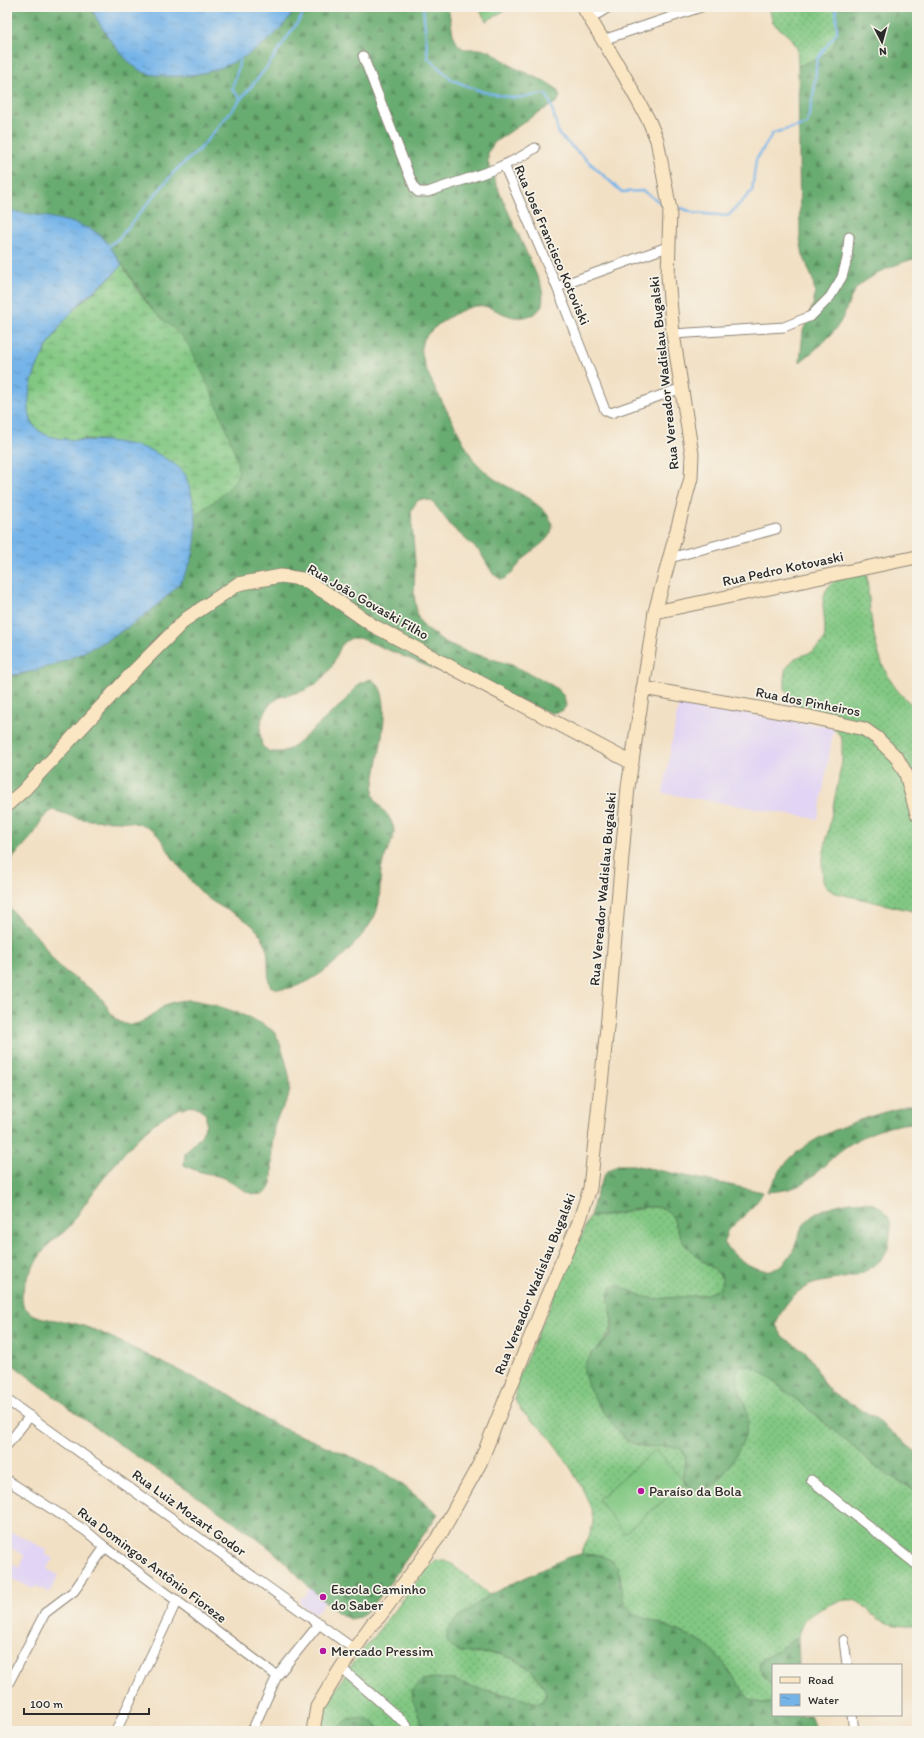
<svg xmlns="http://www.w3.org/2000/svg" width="924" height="1738" font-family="Itim,sans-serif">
  <defs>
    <pattern id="grass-dots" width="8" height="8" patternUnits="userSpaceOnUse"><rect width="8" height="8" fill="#82c883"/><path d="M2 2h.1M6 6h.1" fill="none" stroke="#6ba36b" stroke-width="1.8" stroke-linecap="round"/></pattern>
    <pattern id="forest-firs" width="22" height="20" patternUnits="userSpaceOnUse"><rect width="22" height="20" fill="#69ac71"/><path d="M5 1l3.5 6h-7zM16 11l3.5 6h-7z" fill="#578c5d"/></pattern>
    <pattern id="wetland-marsh" width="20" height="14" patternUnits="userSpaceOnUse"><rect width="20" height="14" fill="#82c883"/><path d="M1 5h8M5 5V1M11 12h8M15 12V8" fill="none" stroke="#6ba36b"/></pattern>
    <pattern id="water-ripples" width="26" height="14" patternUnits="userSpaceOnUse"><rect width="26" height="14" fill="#75b4e9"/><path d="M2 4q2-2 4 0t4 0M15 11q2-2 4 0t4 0" fill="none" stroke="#6093bd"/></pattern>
  </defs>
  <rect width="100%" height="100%" fill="#f7f3e8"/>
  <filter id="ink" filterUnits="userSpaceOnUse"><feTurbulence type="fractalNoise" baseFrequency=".025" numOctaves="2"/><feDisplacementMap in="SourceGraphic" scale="8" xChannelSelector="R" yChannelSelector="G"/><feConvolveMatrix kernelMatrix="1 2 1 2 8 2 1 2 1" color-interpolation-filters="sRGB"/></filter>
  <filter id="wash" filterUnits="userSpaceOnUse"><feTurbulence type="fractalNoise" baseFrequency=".012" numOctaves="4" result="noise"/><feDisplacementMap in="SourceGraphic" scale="16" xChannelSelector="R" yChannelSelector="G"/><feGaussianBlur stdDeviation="0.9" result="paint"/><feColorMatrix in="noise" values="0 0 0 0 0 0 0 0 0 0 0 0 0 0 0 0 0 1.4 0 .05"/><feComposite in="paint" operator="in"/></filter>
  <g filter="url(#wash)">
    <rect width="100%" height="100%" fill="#f2e0c4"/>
    <!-- built -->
    <g fill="#e1d4f4">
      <path d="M679,702L834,728L818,819L663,793Z"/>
      <path d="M7,1530L48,1550L44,1554L53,1558L47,1569L58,1575L50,1593L36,1586L33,1589L7,1576V1561L20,1568L24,1555L7,1546Z"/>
      <path d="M313,1583L328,1597L315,1614L299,1603L302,1596L304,1597Z"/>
    </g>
    <!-- grass -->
    <g fill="url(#grass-dots)" stroke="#567a57">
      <path d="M769,7H833C842,22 839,45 824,55C816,60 807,63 798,66L797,48L792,39L773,23Z"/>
      <path d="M866,567C871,616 871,678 917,708V912L836,893L828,889L823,881L822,862L842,762V739L834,727L799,708L790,699L785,688V670L795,658L812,652L824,641C826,629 824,618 823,606C822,580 845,574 866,567Z"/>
      <path d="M646,1207C654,1207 663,1206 669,1212C676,1218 676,1227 680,1234C684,1240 690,1249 695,1254C704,1264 719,1268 723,1282L718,1290L703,1295L655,1299L644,1297L620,1286L608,1294C614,1330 616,1330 590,1355L613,1425L625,1439L633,1443L645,1447L670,1446L680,1448C688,1459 686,1463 683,1476L705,1490L714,1486L728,1468L746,1409L738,1385L736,1374L740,1365L750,1366L762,1372L823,1421L876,1467L888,1475L917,1491V1626C904,1626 890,1626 878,1619C869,1614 864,1601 852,1600C840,1598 813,1611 805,1620C801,1625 799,1631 798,1637L762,1660L759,1665C762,1676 771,1680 773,1688C774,1692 773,1697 773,1702L765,1704L750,1700L706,1645L681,1632L635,1614L624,1603L620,1574L600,1555L581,1554C585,1544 593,1531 593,1520C593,1499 558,1446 543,1430C533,1420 520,1414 515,1399C514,1394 517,1384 518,1378L590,1216C609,1218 627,1212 646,1207Z"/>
      <path d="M442,1560L454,1565L489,1595L456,1620L470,1654C479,1654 489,1653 498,1654C520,1659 538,1672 546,1693L542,1702C526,1704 505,1692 487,1691C479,1691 431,1711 420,1715L423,1728L422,1731H320L324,1706L332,1693L339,1685L352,1664L426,1570L436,1561Z"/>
    </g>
    <!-- forest -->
    <g fill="url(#forest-firs)" stroke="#4a6c4e">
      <path d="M7,7H91L111,39L290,17L296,7H448L453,34L458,45L464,49H479L490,51L513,67L546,82L557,89L560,97L557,102L536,114L495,142L488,152V163L498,189L541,285C544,299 545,312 528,316C522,318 517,318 510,316C499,313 488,304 476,306C460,308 428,328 422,343C421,347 422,355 423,358C425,370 432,381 437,392C449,414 460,437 473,459C480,467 487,474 496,480C510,489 554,507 552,528C551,539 538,546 530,553C520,561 513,575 502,580L493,574L480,552L452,527L432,501L422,499L417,501L411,511L415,562L414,595L418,618L425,628L445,642L465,651L512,665L543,680L556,688L564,696L566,706L562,711L551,713L468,679L434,669L360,638H351L342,644L331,668L318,683L306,690L280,697L270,704L262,718L260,732L262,746L270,752H281L292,748L343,703L358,684L371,679C373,681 376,683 378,685C394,706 374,768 373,794C377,807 392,815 394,830C394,841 386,852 383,862C378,877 382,894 377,910C368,939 301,1003 270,986C266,972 271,955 264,941C250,913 221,913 201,892C191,882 181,869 172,857C166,847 160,835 150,829C128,816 102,824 78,818C69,816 62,812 52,810L42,819L34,834L11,860L7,868V676L20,675L60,662L122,631L152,609L165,598L196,530L195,516L215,501L164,321L152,310L122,264L98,233L14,212L7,211Z"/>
      <path d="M833,7H917V258C900,262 872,274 859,286C850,294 847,310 841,321C831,338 815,350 800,362L803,331L813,305L815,294L813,280L803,255L800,238L798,66C807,63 816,60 824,55C839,45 842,22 833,7Z"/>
      <path d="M7,905C16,917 29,926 38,938C46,947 51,959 60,967C72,978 87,985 99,996C109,1005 110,1020 125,1024C142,1028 154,1011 168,1004C175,1001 184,1000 191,1000C209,1001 263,1020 275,1033C280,1039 291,1077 290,1085C290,1100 283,1105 277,1118C273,1127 273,1138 272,1148C271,1159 277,1191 262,1194C249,1197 233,1182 221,1177C208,1173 196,1172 184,1165L185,1153L201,1136L206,1124V1115L199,1108C195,1107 190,1106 187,1107C151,1112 107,1173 87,1201C81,1209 76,1218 70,1226C64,1233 55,1238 49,1244C39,1255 15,1292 24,1306C33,1320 54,1319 68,1322C79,1324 89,1328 100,1332L231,1396L260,1416L282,1428L357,1459L383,1472L404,1486L438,1514L389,1584L368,1610L360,1617L349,1619C317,1602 297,1570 268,1547C219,1509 167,1478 116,1442C79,1416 43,1388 7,1360Z"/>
      <path d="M917,1104V1123C891,1123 861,1135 840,1151C827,1162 815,1176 800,1185C790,1190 778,1191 767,1192C775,1179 782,1165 794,1155C823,1129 880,1112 917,1104Z"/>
      <path d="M617,1165H633L763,1192L759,1199L748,1212L727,1231L724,1242C733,1259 767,1282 784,1263C796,1251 796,1239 803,1226C812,1209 849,1199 866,1202C877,1204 886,1209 890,1221C892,1227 890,1235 889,1242C888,1252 884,1258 876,1264C855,1281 834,1277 810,1285C793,1292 781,1308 776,1325L783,1337L805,1351L814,1363L823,1383L832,1393L874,1417L917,1453V1491L888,1475L876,1467L823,1421L762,1372L750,1366L740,1365C731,1386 748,1400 748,1421C749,1437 722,1485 706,1489C699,1492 693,1488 686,1485C685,1483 683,1479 683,1476C683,1461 691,1463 680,1448C664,1445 647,1449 632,1443C617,1435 581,1385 584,1368C587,1351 608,1345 612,1329C615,1315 604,1301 611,1287L620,1286L644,1297L655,1299L703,1295L718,1290L723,1282L721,1276C710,1265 696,1257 686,1246C672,1227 679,1205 647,1207C628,1209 611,1218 590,1216L598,1189L606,1172Z"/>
      <path d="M581,1554L600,1555L611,1560L618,1568L624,1603L635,1614L681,1632L706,1645L720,1658L750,1700L765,1704L773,1702V1715H810L816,1731H422L423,1728L413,1700L412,1690L422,1680L434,1678L454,1680L486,1691L511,1696L537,1703L542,1702L546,1693C539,1672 519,1658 498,1654C480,1651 462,1658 448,1644L447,1631L456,1620L489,1595L566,1558Z"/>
      <path d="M798,1637L799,1665H773V1689C769,1680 761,1675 759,1666L762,1660Z"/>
      <path d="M364,1717L376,1724L383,1731H335L348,1719Z"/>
    </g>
    <!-- wetland -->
    <path fill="url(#wetland-marsh)" stroke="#567a57" d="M122,264C131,279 140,296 152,309C164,323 181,331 190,348C200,364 243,461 238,474C231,492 210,504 195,516L191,493C170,480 149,466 127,453C121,449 113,442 106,441C87,436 65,444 46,435C2,414 48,341 68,316C84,297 107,285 122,264Z"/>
    <!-- garden -->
    <g fill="#82c883" stroke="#567a57">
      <path d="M478,7H511L486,21Z"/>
      <path d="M655,1450L685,1483L624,1533L598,1499Z"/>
    </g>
    <!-- water -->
    <g fill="url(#water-ripples)" stroke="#50708a">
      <path d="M91,7H296C272,50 214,80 165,76C157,75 149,75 141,71C122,60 100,27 91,7Z"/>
      <path d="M7,211C27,213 81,221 97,233C107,240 114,254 122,264C111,279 96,288 82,301C56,326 19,382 31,420C39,445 87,439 108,441C123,443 139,445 154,452C162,456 179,466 184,473C187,476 187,482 189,486C200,518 200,562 175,588C159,604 142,619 123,630C88,652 48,671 7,676Z"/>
    </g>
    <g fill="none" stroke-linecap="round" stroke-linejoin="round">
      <!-- stream -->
      <g stroke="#75b4e9" stroke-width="2.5">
        <path d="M423,7L428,58L452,80L483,92L515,98L546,94L551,104L559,135L622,192L643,191L664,205"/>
        <path d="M240,56L238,69L232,89L241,99"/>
        <path d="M681,208L695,213L728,216L752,191L756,160L773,133L807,124L814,92L817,59L837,32L836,7"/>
        <path d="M106,248L119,238L176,170L200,149L267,67L308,7"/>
      </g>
    </g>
  </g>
  <g filter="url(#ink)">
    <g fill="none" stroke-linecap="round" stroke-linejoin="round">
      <!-- street casing -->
      <g stroke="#8e8678" stroke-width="11">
        <g id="street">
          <path d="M591,18L609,7"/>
          <path d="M603,40L701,7"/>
          <path d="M363,56L409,175L415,189L418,192H428C464,179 503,170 535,148"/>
          <path d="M504,165L557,287L605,410L611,413L682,388"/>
          <path d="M557,287L670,246"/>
          <path d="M673,334L784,327L811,316L830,297L842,277L847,259L849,237"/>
          <path d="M670,558L776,529"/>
          <path d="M7,1400L354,1649"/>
          <path d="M7,1445L30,1416"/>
          <path d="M7,1480L86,1531L105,1547L277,1676"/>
          <path d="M811,1480L917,1565"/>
          <path d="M844,1640L847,1665"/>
          <path d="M341,1668L407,1725"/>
          <path d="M7,1686L45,1613L74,1591L105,1547"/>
          <path d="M852,1715L854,1731"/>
          <path d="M116,1731L177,1600"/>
          <path d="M252,1731L277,1676L320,1623"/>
        </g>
      </g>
      <!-- secondary casing -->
      <g stroke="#8e8678" stroke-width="15">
        <g id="secondary">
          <path d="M655,612L917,557"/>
          <path d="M643,688L810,717L864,729L877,738L897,758L906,774L917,814"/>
          <path d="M7,805L24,790L135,670L186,619L238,584L281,576L302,579L328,594L372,625L632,763"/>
          <path d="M313,1731L317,1707L341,1668L372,1624L379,1617L440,1535L480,1463L547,1296L579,1222L590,1188L608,1018L628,787L655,612L691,478L692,454L673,334L668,276L670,210L657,140L649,121L625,77L583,7"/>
        </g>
      </g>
      <!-- street -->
      <use href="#street" stroke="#fff" stroke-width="9"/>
      <!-- secondary -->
      <use href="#secondary" stroke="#fbe6c3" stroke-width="13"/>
    </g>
  </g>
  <!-- markers -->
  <g fill="#b5179e" stroke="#f7f3e8" stroke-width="1.5">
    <circle cx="641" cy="1491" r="4"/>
    <circle cx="323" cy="1597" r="4"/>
    <circle cx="323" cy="1651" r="4"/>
  </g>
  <g text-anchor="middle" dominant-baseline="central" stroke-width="3.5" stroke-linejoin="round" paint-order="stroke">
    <!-- street labels -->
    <g font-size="14" fill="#2b2b2b" stroke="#f7f3e8">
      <text transform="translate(552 245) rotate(67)">Rua José Francisco Kotoviski</text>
      <text transform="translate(664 373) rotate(-96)">Rua Vereador Wadislau Bugalski</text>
      <text transform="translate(783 569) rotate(-12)">Rua Pedro Kotovaski</text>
      <text transform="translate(368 602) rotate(30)">Rua João Govaski Filho</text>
      <text transform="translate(808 702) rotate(11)">Rua dos Pinheiros</text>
      <text transform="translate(603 889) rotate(-85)">Rua Vereador Wadislau Bugalski</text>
      <text transform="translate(535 1284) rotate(-68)">Rua Vereador Wadislau Bugalski</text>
      <text transform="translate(189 1513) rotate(36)">Rua Luiz Mozart Godor</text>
      <text transform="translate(152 1565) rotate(37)">Rua Domingos Antônio Fioreze</text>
    </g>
    <!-- poi labels -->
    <g font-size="14" fill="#2b2b2b" stroke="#f7f3e8" text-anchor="start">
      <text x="649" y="1491">Paraíso da Bola</text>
      <text x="331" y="1589">Escola Caminho<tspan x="331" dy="16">do Saber</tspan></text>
      <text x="331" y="1651">Mercado Pressim</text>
    </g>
  </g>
  <!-- margin -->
  <rect width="924" height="1738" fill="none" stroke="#f7f3e8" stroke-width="24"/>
  <!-- legend -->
  <rect x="772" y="1664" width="130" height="52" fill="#f7f3e8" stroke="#a5a39c"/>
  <rect x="780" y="1677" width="20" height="6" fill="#fbe6c3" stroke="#a5a39c"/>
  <text x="808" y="1684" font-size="12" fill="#2b2b2b">Road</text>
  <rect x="780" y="1694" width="20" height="12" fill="url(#water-ripples)" stroke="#a5a39c"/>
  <text x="808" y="1704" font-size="12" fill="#2b2b2b">Water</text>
  <!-- north arrow -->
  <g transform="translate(882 42) rotate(174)" stroke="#f7f3e8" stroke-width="3" paint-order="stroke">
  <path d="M0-3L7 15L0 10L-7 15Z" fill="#2b2b2b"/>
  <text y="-6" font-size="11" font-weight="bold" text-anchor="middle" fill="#2b2b2b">N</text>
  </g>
  <!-- scale -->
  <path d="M24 1708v6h125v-6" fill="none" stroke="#2b2b2b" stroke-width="2"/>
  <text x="30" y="1708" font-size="12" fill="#2b2b2b" stroke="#f7f3e8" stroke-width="3" paint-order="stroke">100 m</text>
</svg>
